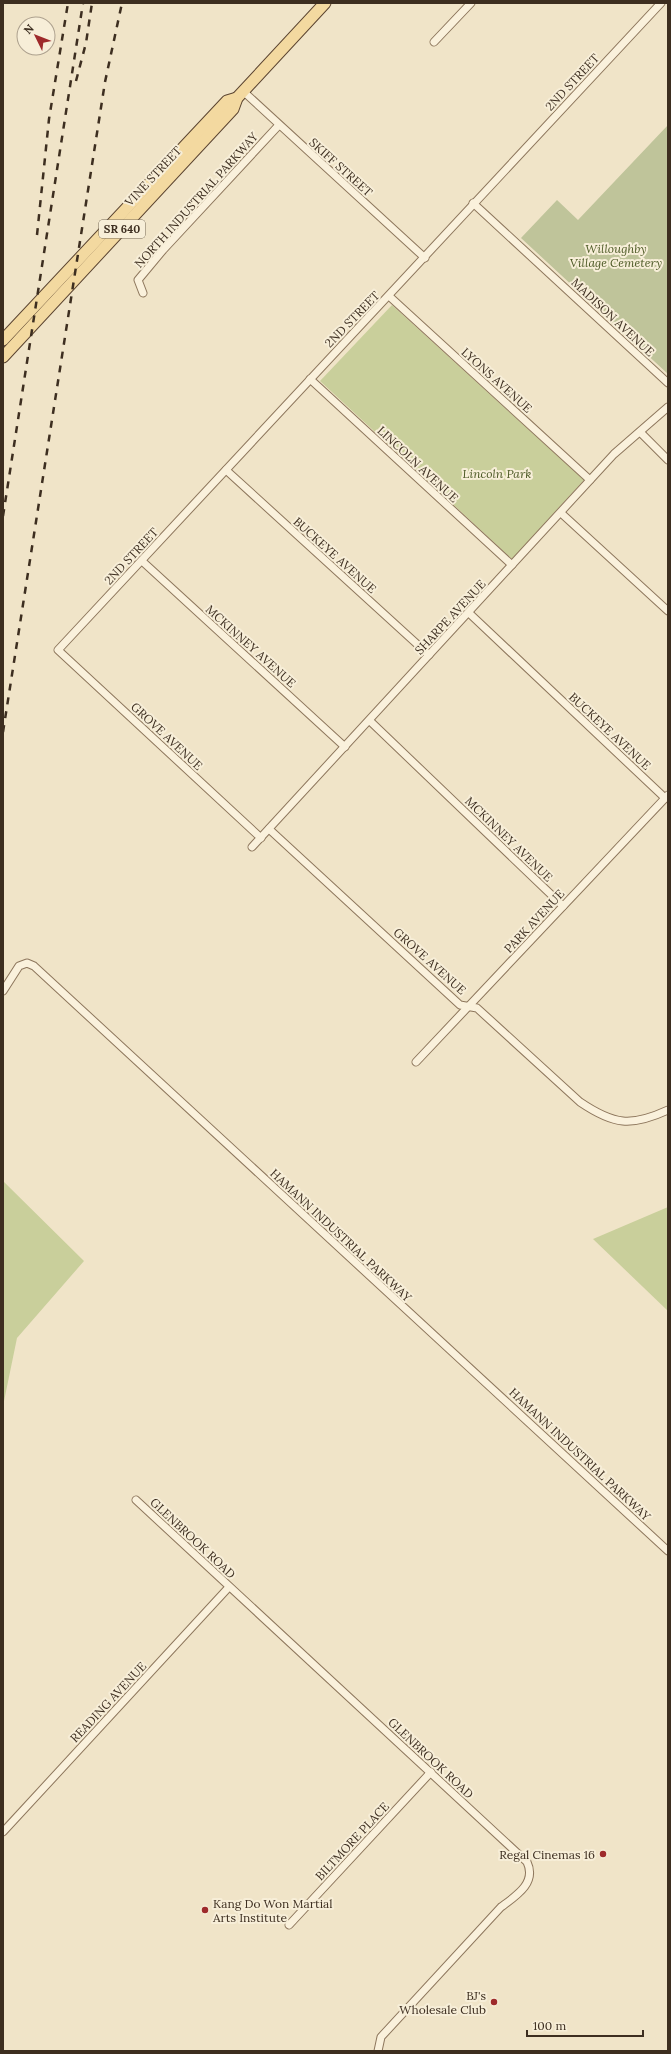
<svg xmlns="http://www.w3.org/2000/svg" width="671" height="2054" font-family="Lora,serif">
  <rect width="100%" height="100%" fill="#f0e4c8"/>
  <!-- green -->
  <g fill="#c9cf9b">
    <path d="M392,305L584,480L512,559L320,381Z"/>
    <path d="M3,1181L84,1261L17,1338L3,1406Z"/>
    <path d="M668,1207V1311L593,1239Z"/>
  </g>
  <!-- cemetery -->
  <path fill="#bfc49a" d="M668,125V374L521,238L557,200L578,220Z"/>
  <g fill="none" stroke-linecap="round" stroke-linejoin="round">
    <!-- minor casing -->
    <g stroke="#8d765c" stroke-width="9">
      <g id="minor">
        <path d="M434,42L471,3"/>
        <path d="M244,92L425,258"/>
        <path d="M473,203L668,383"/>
        <path d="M143,293L138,280L163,250L279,125"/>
        <path d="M389,296L590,480"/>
        <path d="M310,379L512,565"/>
        <path d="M640,432L668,460"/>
        <path d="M226,470L429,655"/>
        <path d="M561,513L668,611"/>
        <path d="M142,561L345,747"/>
        <path d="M469,613L665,798"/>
        <path d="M370,721L563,906"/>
        <path d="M269,829L460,1005L477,1008L580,1102C614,1125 631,1127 668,1110"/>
        <path d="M261,838L58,650L661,3"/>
        <path d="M252,847L614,454L668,407"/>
        <path d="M3,991L19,966L27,963L34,966L668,1551"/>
        <path d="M416,1062L668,795"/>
        <path d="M136,1500L527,1862C537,1883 516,1896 501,1907L381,2037L378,2051"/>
        <path d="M3,1832L229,1587"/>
        <path d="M289,1925L431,1772"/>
      </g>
    </g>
    <!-- primary casing -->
    <g stroke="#5b4430" stroke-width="13">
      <g id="primary">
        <path d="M3,340L227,101L237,98"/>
        <path d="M3,357L233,109L237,98L325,3"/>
      </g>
    </g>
    <!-- minor -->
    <use href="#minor" stroke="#faf1dc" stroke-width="7"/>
    <!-- primary -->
    <use href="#primary" stroke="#f3d9a0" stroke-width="11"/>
    <!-- rail -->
    <g stroke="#3d2e20" stroke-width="2.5" stroke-dasharray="7 7" stroke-linecap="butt">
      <path d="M76,81L86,43L92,3"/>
      <path d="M37,235L49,119L68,3"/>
      <path d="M3,516L83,3"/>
      <path d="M3,732L105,82L122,3"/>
    </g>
  </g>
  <!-- markers -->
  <g fill="#9e2a2b" stroke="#f7eed8" stroke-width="1.5">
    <circle cx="603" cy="1854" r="4"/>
    <circle cx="205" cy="1910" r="4"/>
    <circle cx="494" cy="2002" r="4"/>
  </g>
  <g text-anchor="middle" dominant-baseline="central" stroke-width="4" stroke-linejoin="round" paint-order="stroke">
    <!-- shield labels -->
    <rect fill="#f7eed8" stroke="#756857" stroke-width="1" x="99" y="220" width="46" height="18" rx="3"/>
    <g font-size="11" font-weight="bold" fill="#3d2e20">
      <text x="122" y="229">SR 640</text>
    </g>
    <!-- street labels -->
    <g font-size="12" fill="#3d2e20" stroke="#f7eed8">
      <text transform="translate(572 82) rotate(-47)">2ND STREET</text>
      <text transform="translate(341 167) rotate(42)">SKIFF STREET</text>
      <text transform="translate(153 176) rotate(-47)">VINE STREET</text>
      <text transform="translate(196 200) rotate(-48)">NORTH INDUSTRIAL PARKWAY</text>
      <text transform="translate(613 317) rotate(43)">MADISON AVENUE</text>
      <text transform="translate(352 319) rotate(-46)">2ND STREET</text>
      <text transform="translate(497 380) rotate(42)">LYONS AVENUE</text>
      <text transform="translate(418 464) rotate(43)">LINCOLN AVENUE</text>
      <text transform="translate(335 555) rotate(42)">BUCKEYE AVENUE</text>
      <text transform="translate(131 556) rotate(-47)">2ND STREET</text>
      <text transform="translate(450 617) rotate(-47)">SHARPE AVENUE</text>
      <text transform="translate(251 646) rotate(42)">MCKINNEY AVENUE</text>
      <text transform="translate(610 731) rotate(43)">BUCKEYE AVENUE</text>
      <text transform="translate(167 736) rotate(43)">GROVE AVENUE</text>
      <text transform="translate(509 839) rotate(44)">MCKINNEY AVENUE</text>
      <text transform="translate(534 921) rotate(-47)">PARK AVENUE</text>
      <text transform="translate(430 961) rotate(42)">GROVE AVENUE</text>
      <text transform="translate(341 1235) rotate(43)">HAMANN INDUSTRIAL PARKWAY</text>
      <text transform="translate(580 1454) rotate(43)">HAMANN INDUSTRIAL PARKWAY</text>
      <text transform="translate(193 1538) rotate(43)">GLENBROOK ROAD</text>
      <text transform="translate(108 1702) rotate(-47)">READING AVENUE</text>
      <text transform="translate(431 1758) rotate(43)">GLENBROOK ROAD</text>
      <text transform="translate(352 1841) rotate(-47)">BILTMORE PLACE</text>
    </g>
    <!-- park labels -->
    <g font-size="12" font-style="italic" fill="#4d5a26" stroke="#f7eed8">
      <text x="616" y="248">Willoughby<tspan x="616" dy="14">Village Cemetery</tspan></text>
      <text x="497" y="473">Lincoln Park</text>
    </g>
    <!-- poi labels -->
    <g font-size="12" fill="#3d2e20" stroke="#f7eed8" text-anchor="end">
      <text x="595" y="1854">Regal Cinemas 16</text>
      <text x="213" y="1903" text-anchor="start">Kang Do Won Martial<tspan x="213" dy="14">Arts Institute</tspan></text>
      <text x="486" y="1995">BJ's<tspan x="486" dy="14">Wholesale Club</tspan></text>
    </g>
  </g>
  <!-- border -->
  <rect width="671" height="2054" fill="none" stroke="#3d2e20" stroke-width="8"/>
  <!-- north arrow -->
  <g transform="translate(36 36) rotate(313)"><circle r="19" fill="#f7eed8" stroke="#ada18e"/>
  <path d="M0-3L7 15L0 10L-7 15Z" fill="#9e2a2b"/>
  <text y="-6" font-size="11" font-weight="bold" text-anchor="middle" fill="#3d2e20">N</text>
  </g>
  <!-- scale -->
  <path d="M527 2030v6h116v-6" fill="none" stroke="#3d2e20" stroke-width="2"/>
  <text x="533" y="2030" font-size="12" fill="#3d2e20" stroke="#f7eed8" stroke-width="3" paint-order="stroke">100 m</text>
</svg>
